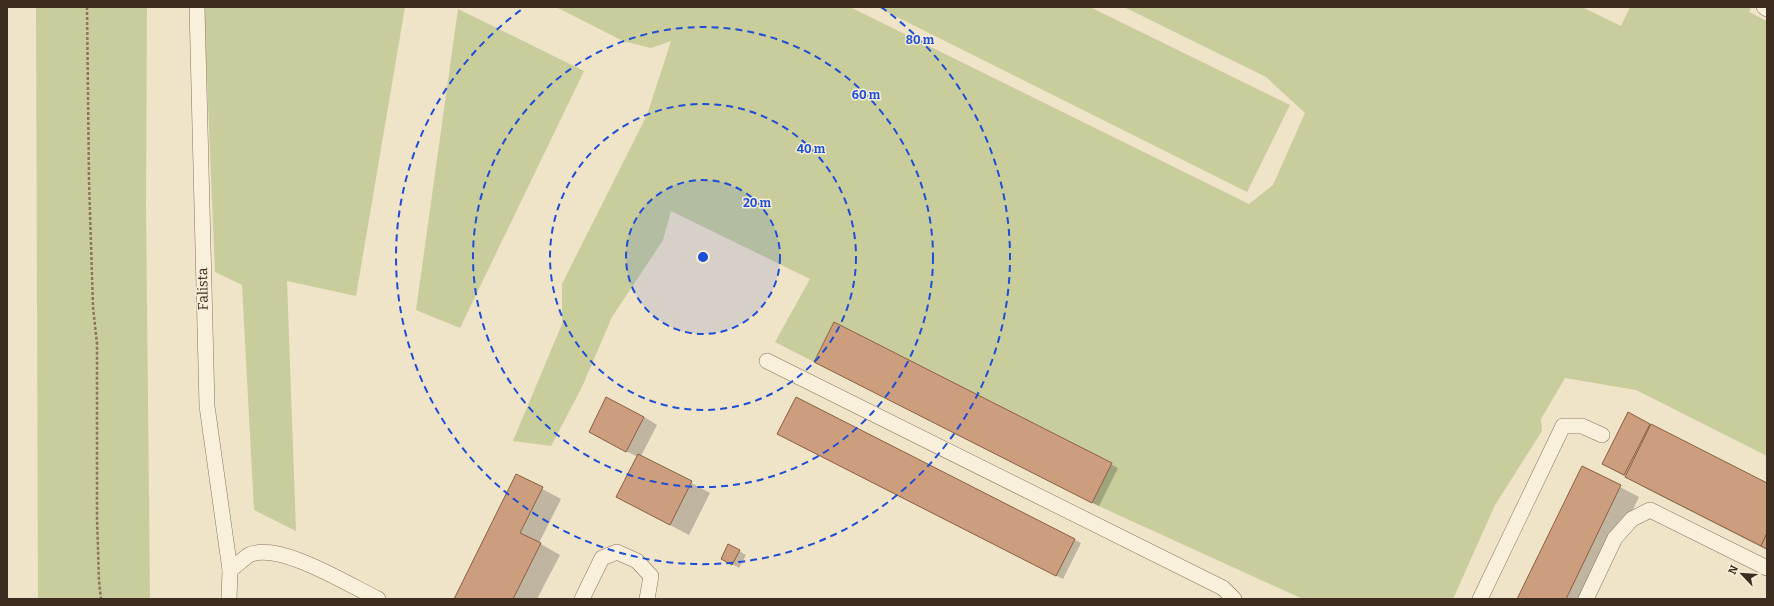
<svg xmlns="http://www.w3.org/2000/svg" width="1774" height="606" font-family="Bitter,serif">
  <rect width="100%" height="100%" fill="#efe3c8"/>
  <!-- green -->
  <g fill="#c8cd9b">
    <path d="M36,7H147L146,203L150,599H38Z"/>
    <path d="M204,7H405L356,296L287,281L296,531L254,510L242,285L215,272Z"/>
    <path d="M556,7H850L1249,204L1273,185L1305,113L1266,77L1124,7H1582L1621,26L1630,7H1751L1749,12L1767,21V456L1636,390L1565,378L1541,419L1542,431L1495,505L1453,599H1303L1092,503L1112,463L834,322L814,362L775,342L810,279L671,211L663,240L612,317L582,387L551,446L513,441L562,324V284L647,115L671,41L651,48L623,41Z"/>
    <path d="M877,7H1090L1290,105L1247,192Z"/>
    <path d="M458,9L584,71L460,328L416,310Z"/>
  </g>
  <!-- shadow -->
  <g fill="#0003">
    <path d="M834,323L1118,468L1099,506L822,365Z"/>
    <path d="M796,398L1081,543L1063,579L785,437Z"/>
    <path d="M1628,414L1767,484V550L1649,490L1603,464Z"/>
    <path d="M644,417L657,425L641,456L710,493L689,535L617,497L638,457L603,440Z"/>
    <path d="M1582,467L1639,497L1590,599H1518Z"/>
    <path d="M516,475L561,499L539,543L560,555L537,599H455Z"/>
    <path d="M739,551L746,555L739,568L729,562Z"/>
  </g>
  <!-- building -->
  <g fill="#cd9e7e" stroke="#8a5f42">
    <path d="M834,322L1112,463L1092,503L814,362Z"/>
    <path d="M606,397L644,417L626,452L589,432Z"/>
    <path d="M796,397L1075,539L1056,576L777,434Z"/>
    <path d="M1628,412L1650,424L1624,475L1602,464Z"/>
    <path d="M1651,424L1767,483V533L1761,546L1625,477Z"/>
    <path d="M638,454L692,481L670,525L616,497Z"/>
    <path d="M1582,466L1621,485L1566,599H1517Z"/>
    <path d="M516,474L543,487L520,533L541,543L513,599H454Z"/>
    <path d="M1767,533V549L1761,546Z"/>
    <path d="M728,544L740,550L732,565L721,559Z"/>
  </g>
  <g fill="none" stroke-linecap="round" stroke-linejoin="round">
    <!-- lane casing -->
    <g stroke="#8b755d" stroke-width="16">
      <g id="lane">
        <path d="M197,7L207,406L230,570"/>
        <path d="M1764,7L1767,9"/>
        <path d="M767,361L1223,588L1234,599"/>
        <path d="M229,599L230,570C236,566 243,559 249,555C279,541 349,585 378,599"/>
        <path d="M582,599L602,558L617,552L637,561L651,576L647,599"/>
        <path d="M1480,599L1563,426H1582L1602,435"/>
        <path d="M1586,599L1615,538L1632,519L1650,510L1767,568"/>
      </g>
    </g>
    <!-- path -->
    <path stroke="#8b755d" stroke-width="2.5" stroke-dasharray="3 2" stroke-linecap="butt" d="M87,7L89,181L93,307L97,344V518L99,581L101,599"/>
    <!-- lane -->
    <use href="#lane" stroke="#f9f0dc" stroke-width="15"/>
  </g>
  <!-- distance rings -->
  <circle cx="703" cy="257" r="77" fill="#1d4ed8" fill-opacity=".12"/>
  <g fill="none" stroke="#1d4ed8" stroke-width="2" stroke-dasharray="7 5">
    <circle cx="703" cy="257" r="77"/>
    <circle cx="703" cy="257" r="153"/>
    <circle cx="703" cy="257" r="230"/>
    <path d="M881 7A307 307 0 1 1 525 7"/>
  </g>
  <g text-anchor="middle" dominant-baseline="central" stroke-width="3" stroke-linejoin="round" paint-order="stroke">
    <!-- street labels -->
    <g font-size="14" fill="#3c2d20" stroke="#f6edd8">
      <text transform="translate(203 289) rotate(-91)">Falista</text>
    </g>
  </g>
  <circle cx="703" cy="257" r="6" fill="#1d4ed8" stroke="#f6edd8" stroke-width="2"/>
  <g font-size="12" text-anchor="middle" font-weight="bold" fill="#1d4ed8" stroke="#f6edd8" stroke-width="3" stroke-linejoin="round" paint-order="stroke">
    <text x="920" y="44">80 m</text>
    <text x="866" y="99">60 m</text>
    <text x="811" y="153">40 m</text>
    <text x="757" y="207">20 m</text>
  </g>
  <!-- border -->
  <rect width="1774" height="606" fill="none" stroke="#3c2d20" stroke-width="16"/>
  <!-- north arrow -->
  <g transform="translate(1742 574) rotate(295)" stroke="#f6edd8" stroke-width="3" paint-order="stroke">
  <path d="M0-3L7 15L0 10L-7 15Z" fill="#3c2d20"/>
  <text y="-6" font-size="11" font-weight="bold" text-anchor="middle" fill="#3c2d20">N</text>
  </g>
</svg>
